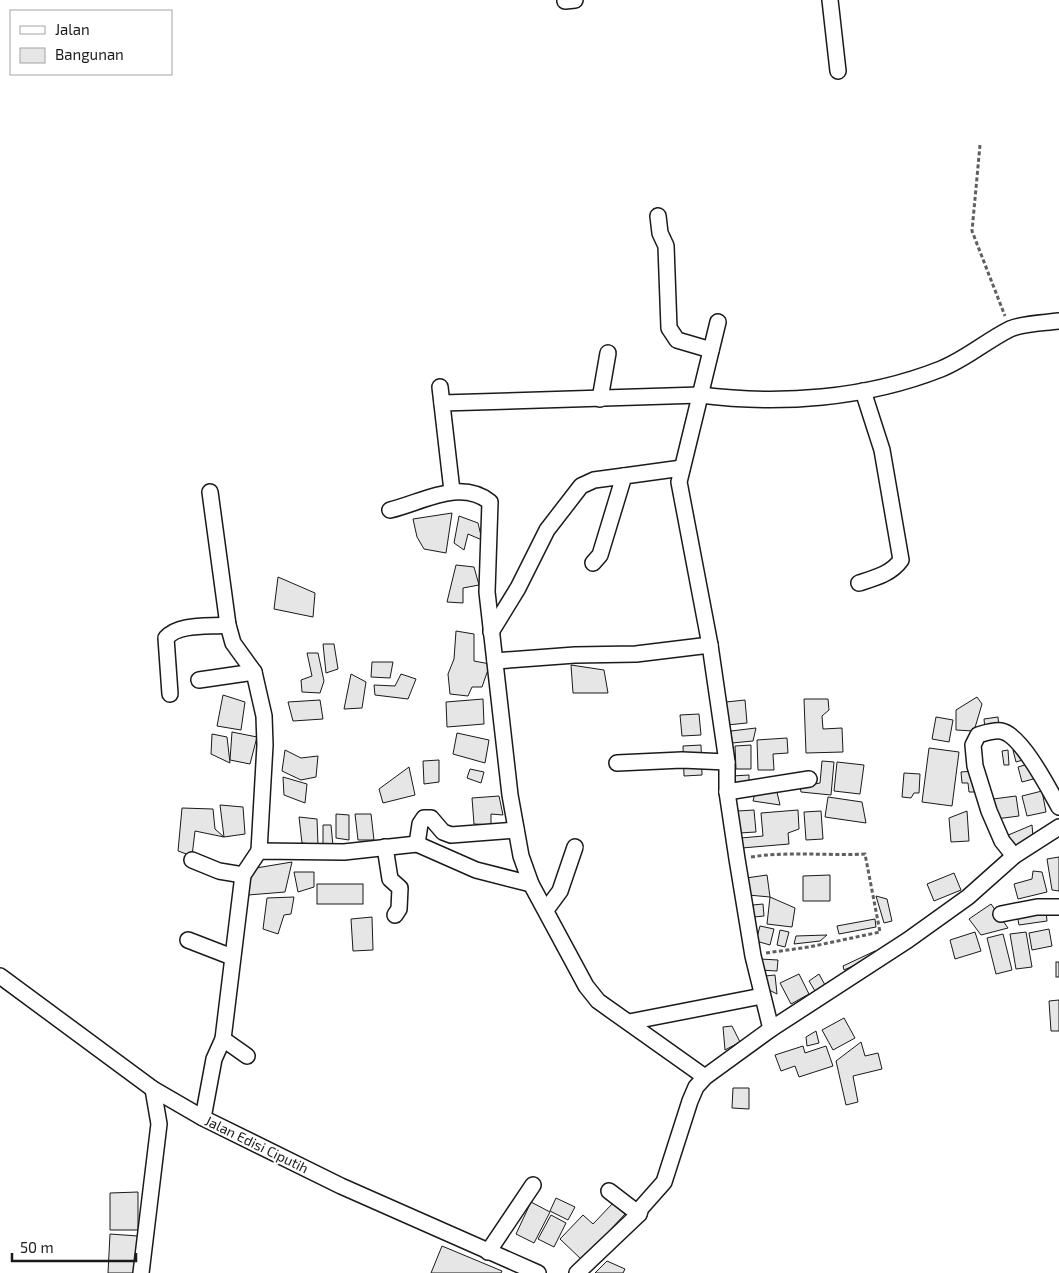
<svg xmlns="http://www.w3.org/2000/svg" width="1059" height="1273" font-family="'Exo 2',sans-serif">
  <rect width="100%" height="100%" fill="#fff"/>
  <!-- building -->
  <g fill="#e6e6e6" stroke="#1a1a1a">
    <path d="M452,513L446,553L424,549L417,537L413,519Z"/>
    <path d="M459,516L478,523L482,540L468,534L464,550L454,543Z"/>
    <path d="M456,565L474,567L479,585L463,588V603L447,602Z"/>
    <path d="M278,577L315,593L313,617L274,609Z"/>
    <path d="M456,631L474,634V661L490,664L482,687H472L468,696L450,694L448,674L454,659Z"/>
    <path d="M323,644H334L338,669L326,673Z"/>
    <path d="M307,653H318L324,681L320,693L302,692L301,680L312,676Z"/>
    <path d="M372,662H393L390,678L371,677Z"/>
    <path d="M571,665L604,670L608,693H573Z"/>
    <path d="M351,674L366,682L362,708L344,709Z"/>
    <path d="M401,674L416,679L408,699L375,695L374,685L395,686Z"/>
    <path d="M223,695L245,702L241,730L217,726Z"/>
    <path d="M977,697L982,704L974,731L956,730V710Z"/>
    <path d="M483,699L484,724L447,727L446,702Z"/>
    <path d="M804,699H828L829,710L822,716L823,729L842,728L843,752L806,753Z"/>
    <path d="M320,700L323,719L293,721L288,702Z"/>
    <path d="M745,700L747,723L727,725L726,702Z"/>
    <path d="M699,714L701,735L682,736L680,715Z"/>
    <path d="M936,717L953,720L949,742L932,739Z"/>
    <path d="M998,717L999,728L985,729L984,719Z"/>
    <path d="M756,728L753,741L732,743L731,731Z"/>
    <path d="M232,732L257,737L250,764L230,760Z"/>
    <path d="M457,733L489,740L485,763L453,754Z"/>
    <path d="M212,734L227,737L230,763L211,754Z"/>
    <path d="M787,738L788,753L773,754L774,770H758L757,740Z"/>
    <path d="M701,745L702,775L684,776L683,746Z"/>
    <path d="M751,745V769H736L735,746Z"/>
    <path d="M929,748L959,752L952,806L922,802Z"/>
    <path d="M1020,748L1023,760L1016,762L1013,750Z"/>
    <path d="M285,750L301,758L318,756L316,777L301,780L282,771Z"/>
    <path d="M1008,750L1009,765H1004L1002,751Z"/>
    <path d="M439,760V782L424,784L423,761Z"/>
    <path d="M822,761L834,762L831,795L801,792L800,787L820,783Z"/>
    <path d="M837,762L864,765L860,794L834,791Z"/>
    <path d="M1025,765L1037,778L1022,782L1018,767Z"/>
    <path d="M409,767L415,795L383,803L379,789Z"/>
    <path d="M470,769L484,772L481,783L467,778Z"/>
    <path d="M975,771L976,792H969L968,783H962L961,772Z"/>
    <path d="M904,773L920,774L919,793H914L911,798L902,797Z"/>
    <path d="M749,775V784L733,785L732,776Z"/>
    <path d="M283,777L307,784L305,803L284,795Z"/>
    <path d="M776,788L780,805L753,801L755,793Z"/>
    <path d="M1042,791L1046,812L1027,816L1022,796Z"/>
    <path d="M499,796L503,815L491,814V825L474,824L472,798Z"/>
    <path d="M1016,796L1019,816L996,819L993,799Z"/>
    <path d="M828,797L862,802L866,823L825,817Z"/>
    <path d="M220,805L243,807L245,834L224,837Z"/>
    <path d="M182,808L213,809L215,829L224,837L195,831L192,856L178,851Z"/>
    <path d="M754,810L756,832L739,833L738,811Z"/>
    <path d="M798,810L799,829L788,833L789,844L742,848L741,838L763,836L761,813Z"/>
    <path d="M821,811L823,839L806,840L804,812Z"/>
    <path d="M967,811L969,841L951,842L949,818Z"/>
    <path d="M336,814L349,815V840L336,838Z"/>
    <path d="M355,814H371L374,840H358Z"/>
    <path d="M299,817L317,819L318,845L302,843Z"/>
    <path d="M323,825H331L333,846L323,845Z"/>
    <path d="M1032,825L1033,837L1017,850L1006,836Z"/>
    <path d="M1059,857V891L1052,890L1047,859Z"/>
    <path d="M292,862L285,892L248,895L251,876L256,868Z"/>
    <path d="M1033,871L1042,872L1047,892L1018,899L1014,884L1032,879Z"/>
    <path d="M294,872H314V887L298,892Z"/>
    <path d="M954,873L961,890L934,901L927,884Z"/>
    <path d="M767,875L770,897L748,895L746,878Z"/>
    <path d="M830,875V901H803V876Z"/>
    <rect x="317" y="884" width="46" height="20"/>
    <path d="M876,896L887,899L892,921L884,923Z"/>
    <path d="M294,897L291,914L284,915L278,934L263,929L267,898Z"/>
    <path d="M770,897L795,908L792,927L767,924Z"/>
    <path d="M763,904L764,916L754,917L753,905Z"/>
    <path d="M991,904L1008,928L981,935L969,919Z"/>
    <path d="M1046,911L1047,921L1019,925L1017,915Z"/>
    <path d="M372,917L373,950L353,951L351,919Z"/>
    <path d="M875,919L876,927L839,934L837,926Z"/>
    <path d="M760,926L774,929L770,945L756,941Z"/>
    <path d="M1049,929L1052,946L1032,950L1029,933Z"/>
    <path d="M780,930L789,932L785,947L777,945Z"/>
    <path d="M975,932L981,951L955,959L950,940Z"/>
    <path d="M1026,932L1032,967L1016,969L1010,934Z"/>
    <path d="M1003,934L1012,970L996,974L987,938Z"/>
    <path d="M827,935L820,941L794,944L796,936Z"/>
    <path d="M875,951L873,957L844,970L843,966Z"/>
    <path d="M760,959L778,960L777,971L759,970Z"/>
    <rect x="1056" y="962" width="3" height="15"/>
    <path d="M799,974L809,994L791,1004L780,983Z"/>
    <path d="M819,974L825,985L815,991L809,981Z"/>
    <path d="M775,975L777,994L765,988V976Z"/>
    <path d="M1059,1000V1031H1051L1049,1001Z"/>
    <path d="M844,1018L855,1038L833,1050L822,1030Z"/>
    <path d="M732,1026L740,1042L725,1050L723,1027Z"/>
    <path d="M816,1031L819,1043L807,1046L806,1037Z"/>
    <path d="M861,1042L865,1056L878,1053L882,1069L853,1076L858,1102L846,1105L836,1061Z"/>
    <path d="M803,1046L805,1053L826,1046L833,1066L799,1077L795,1066L781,1071L775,1055Z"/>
    <path d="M733,1088H749V1109L732,1108Z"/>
    <path d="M138,1192V1230H110V1193Z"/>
    <path d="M556,1198L575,1207L568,1220L550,1211Z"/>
    <path d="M531,1202L550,1212L534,1243L516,1234Z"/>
    <path d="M613,1203L625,1214L582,1260L560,1239L583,1215L593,1224Z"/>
    <path d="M551,1215L566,1223L554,1247L538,1239Z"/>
    <path d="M110,1234L138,1236L136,1273H108Z"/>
    <path d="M442,1246L502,1271L501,1273H431Z"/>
    <path d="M607,1261L625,1269L623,1273H595Z"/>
  </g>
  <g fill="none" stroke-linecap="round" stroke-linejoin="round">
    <!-- minor casing -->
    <g stroke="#1a1a1a" stroke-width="18">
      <g id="minor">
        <path d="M830,0L838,71"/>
        <path d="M565,1L575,0"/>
        <path d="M658,216L660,233L666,246L669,328L677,340L711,350"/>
        <path d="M718,322L679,482L710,645L727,762V792L737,859L753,956L771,1029"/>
        <path d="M440,387L452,491"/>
        <path d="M600,399L608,353"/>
        <path d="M442,403L700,395C780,405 865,399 941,369C966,359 986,341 1010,329C1024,323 1044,323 1059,321"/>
        <path d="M210,492L228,625L233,643L254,672L264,716L265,745L259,851"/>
        <path d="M390,510C421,503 460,478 490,502L487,592L510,795L521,856L531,884L586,986L598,1001L705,1077"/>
        <path d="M593,563L600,555L624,476L682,468"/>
        <path d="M859,583C875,578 891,574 901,560L882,450L863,391"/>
        <path d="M491,632L518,588L547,530L581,486L594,480L624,476"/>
        <path d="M495,661L575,655L636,654L710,645"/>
        <path d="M199,680L254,672"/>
        <path d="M170,694L166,638C179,623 209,627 228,625"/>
        <path d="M617,763L682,760L727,762"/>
        <path d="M727,792L809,779"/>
        <path d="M417,844L420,824L424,818H431L443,832L451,835L516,830"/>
        <path d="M385,847L390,879L400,888L399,909L395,915"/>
        <path d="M1014,856L1002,841L989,811L975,766L973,745L978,735C985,733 994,730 1001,731C1021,734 1049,789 1059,807"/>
        <path d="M192,860L219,871L243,875"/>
        <path d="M546,910L560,891L575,847"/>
        <path d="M1001,914L1037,907H1059"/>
        <path d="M188,940L232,957"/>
        <path d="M0,976L153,1089L203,1118L341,1186L538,1273"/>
        <path d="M629,1022L762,996"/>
        <path d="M223,1039L247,1056"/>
        <path d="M203,1118L214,1059L223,1039L243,875L259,851L344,852L417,844L476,870L531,884"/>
        <path d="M609,1191L639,1214"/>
        <path d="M488,1252L533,1185"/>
        <path d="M141,1273L159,1124L153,1089"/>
        <path d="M577,1273L639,1214L641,1208L664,1182L690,1101L696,1087L705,1077L771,1029L908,940L968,897L1014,856L1059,827"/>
      </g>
    </g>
    <!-- path -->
    <g stroke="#5f5f5f" stroke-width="3" stroke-dasharray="4 2.5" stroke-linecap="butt">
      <path d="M980,145L972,231L1005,316"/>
      <path d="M751,857C789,851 827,856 865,854L880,932L809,947L766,953"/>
    </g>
    <!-- minor -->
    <use href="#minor" stroke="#fff" stroke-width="15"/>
  </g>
  <g text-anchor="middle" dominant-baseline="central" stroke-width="4" stroke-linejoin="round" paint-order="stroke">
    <!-- street labels -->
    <g font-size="14" fill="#1a1a1a" stroke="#fff">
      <text transform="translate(257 1144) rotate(26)">Jalan Edisi Ciputih</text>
    </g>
  </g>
  <!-- legend -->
  <rect x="10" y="10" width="162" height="65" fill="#ffffff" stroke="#a3a3a3"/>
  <rect x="20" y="26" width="25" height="8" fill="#ffffff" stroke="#a3a3a3"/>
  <text x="55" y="35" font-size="15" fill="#1a1a1a">Jalan</text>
  <rect x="20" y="48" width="25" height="15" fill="#e6e6e6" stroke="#a3a3a3"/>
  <text x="55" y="60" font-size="15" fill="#1a1a1a">Bangunan</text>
  <!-- scale -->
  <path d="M12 1253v8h124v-8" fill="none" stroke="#1a1a1a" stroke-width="2.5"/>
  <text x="20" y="1253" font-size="15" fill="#1a1a1a" stroke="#ffffff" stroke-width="4" paint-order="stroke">50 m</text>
</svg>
